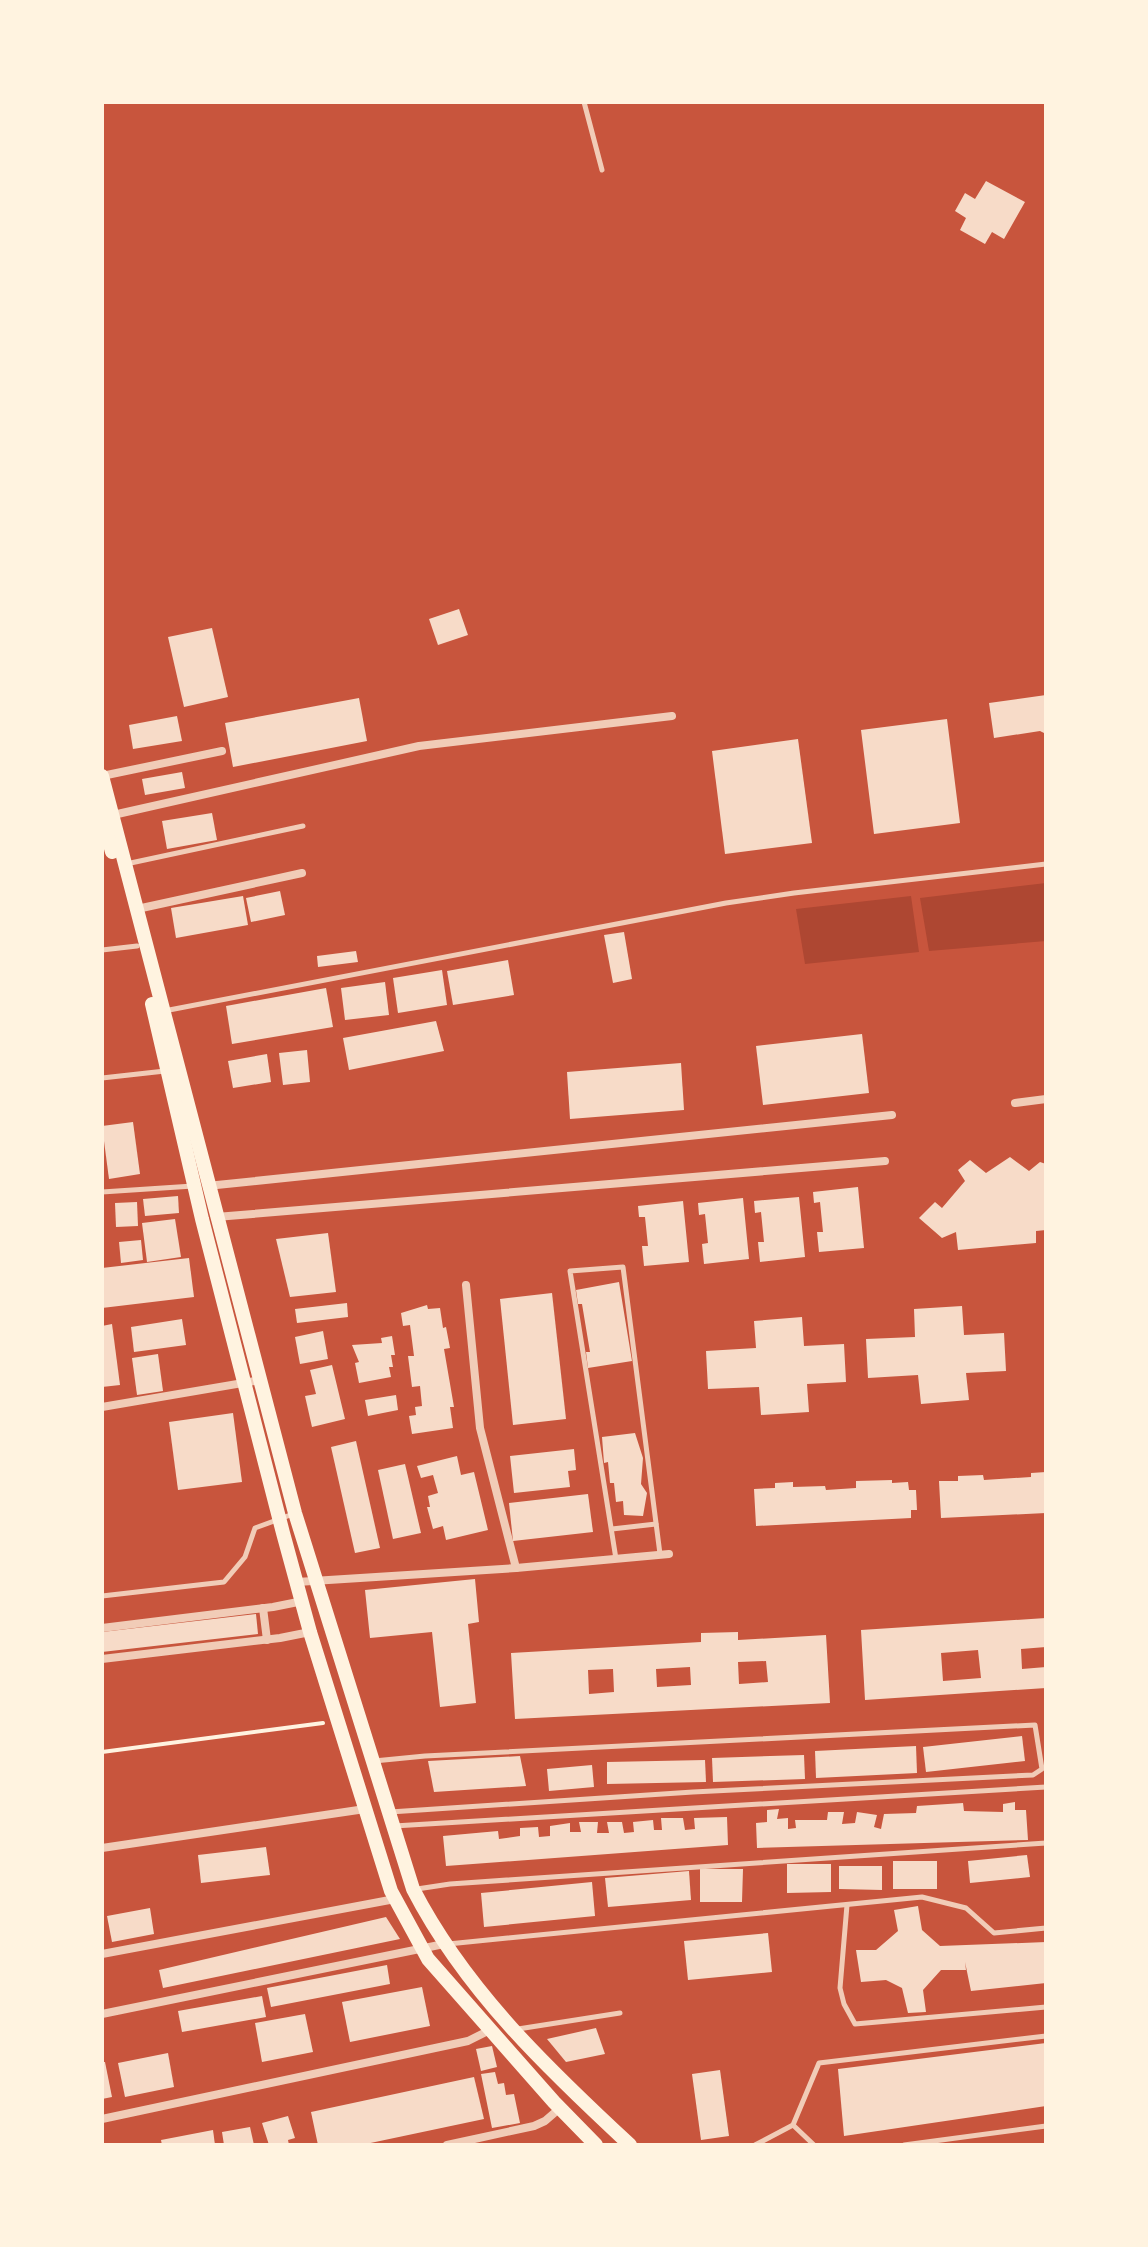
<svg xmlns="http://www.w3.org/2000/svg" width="1148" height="2247" font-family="'Roboto Serif',serif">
  <rect width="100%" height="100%" fill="#c8553d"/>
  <!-- green -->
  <g fill="#ae4732">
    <path d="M1046,883V941L929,951L920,898Z"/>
    <path d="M911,896L919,952L805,964L796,909Z"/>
  </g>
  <!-- building -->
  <g fill="#f7dbc8" fill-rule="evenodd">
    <path d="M986,181L1025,202L1004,239L992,232L985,244L960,230L966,218L955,211L965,193L975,199Z"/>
    <path d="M459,609L468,635L438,645L429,619Z"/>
    <path d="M212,628L228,697L184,707L168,637Z"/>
    <path d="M1046,695V734L1040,731L994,738L989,703Z"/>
    <path d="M359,698L367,741L233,767L225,723Z"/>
    <path d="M177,716L182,741L133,749L129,725Z"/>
    <path d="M947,719L960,823L874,834L861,730Z"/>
    <path d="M798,739L812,843L725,854L712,751Z"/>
    <path d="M182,772L185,788L145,795L142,779Z"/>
    <path d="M212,813L217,840L167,849L162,821Z"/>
    <path d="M280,891L285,915L251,922L246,898Z"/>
    <path d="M243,896L248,925L176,938L171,908Z"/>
    <path d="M624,932L632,979L613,983L604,935Z"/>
    <path d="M356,951L358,962L318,967L317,956Z"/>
    <path d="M508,960L514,995L453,1005L447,971Z"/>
    <path d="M442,970L447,1005L398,1013L393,978Z"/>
    <path d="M385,982L389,1015L345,1020L341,988Z"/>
    <path d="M326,988L333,1027L232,1044L226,1006Z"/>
    <path d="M436,1021L444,1051L349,1070L343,1038Z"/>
    <path d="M862,1034L869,1093L763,1105L756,1046Z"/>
    <path d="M307,1050L310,1082L283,1085L279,1053Z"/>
    <path d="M267,1054L271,1082L233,1088L228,1061Z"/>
    <path d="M681,1063L684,1110L570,1119L567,1072Z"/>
    <path d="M133,1122L140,1174L109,1179L102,1126Z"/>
    <path d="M1010,1157L1029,1171L1040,1162L1046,1164V1230L1036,1231V1243L958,1250L956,1232L942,1238L919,1218L935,1202L942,1208L965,1181L958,1170L970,1160L986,1173Z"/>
    <path d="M858,1187L864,1248L819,1252L817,1232H823L820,1202L814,1203L813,1192Z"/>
    <path d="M178,1196L179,1213L145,1216L143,1199Z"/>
    <path d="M799,1197L805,1257L760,1262L758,1242H764L761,1212L755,1213L754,1201Z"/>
    <path d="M743,1198L749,1259L704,1264L702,1244L708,1243L705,1214L699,1215L698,1203Z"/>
    <path d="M683,1201L689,1262L644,1266L642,1246H648L645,1217H639L638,1206Z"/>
    <path d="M137,1202L138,1226L116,1227L115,1203Z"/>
    <path d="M175,1219L181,1257L147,1262L142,1223Z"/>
    <path d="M328,1233L336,1292L290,1297L276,1239Z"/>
    <path d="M141,1240L143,1260L121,1263L119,1242Z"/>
    <path d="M189,1258L194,1297L102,1308V1268Z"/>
    <path d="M619,1282L632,1361L588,1368L586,1352H590L582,1304H578L576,1290Z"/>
    <path d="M552,1293L566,1419L513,1425L500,1299Z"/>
    <path d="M347,1303L348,1317L297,1323L295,1309Z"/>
    <path d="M427,1305L428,1309L440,1308L443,1328L446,1327L450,1348L444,1349L454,1407H450L453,1428L412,1434L409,1416L416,1415L415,1407L422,1406L420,1386L412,1387L408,1356H414L410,1325L403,1326L401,1313Z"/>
    <path d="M962,1306L964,1335L1004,1333L1006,1371L966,1373L969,1400L921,1404L918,1375L868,1378L866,1339L915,1337L914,1309Z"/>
    <path d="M802,1317L804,1346L844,1344L846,1382L807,1384L809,1412L761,1415L759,1387L708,1389L706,1351L756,1348L754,1321Z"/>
    <path d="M182,1319L186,1345L134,1352L131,1327Z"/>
    <path d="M112,1324L120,1385L102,1387V1326Z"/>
    <path d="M323,1331L328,1359L300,1364L295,1337Z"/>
    <path d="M392,1336L395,1355H391L393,1367H389L391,1377L359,1383L355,1363L359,1362L352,1345L382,1343L381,1338Z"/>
    <path d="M158,1354L163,1391L137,1395L132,1358Z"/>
    <path d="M332,1365L345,1419L312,1427L305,1396L316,1394L310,1370Z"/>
    <path d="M396,1395L398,1410L368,1416L365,1400Z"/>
    <path d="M233,1413L242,1482L178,1490L169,1422Z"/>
    <path d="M635,1433L643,1458L641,1484L647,1493L643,1516L624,1515L623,1501L616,1502L614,1483H610L608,1462L604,1463L602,1437Z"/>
    <path d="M356,1441L380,1548L355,1553L331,1447Z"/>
    <path d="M574,1449L576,1470L568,1471L570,1487L514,1493L510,1456Z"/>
    <path d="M457,1456L461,1475L474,1472L488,1530L446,1540L443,1526L433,1529L427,1507H430L428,1496L438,1493L433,1475L421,1478L417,1466Z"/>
    <path d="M405,1464L421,1533L393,1539L378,1470Z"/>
    <path d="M1046,1472V1513L941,1518L939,1481H958V1476L983,1475L984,1480L1031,1477V1473Z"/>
    <path d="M892,1480V1483L908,1482L909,1490H916L917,1510H911V1518L756,1526L754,1489L775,1488V1483L793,1482V1487L825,1486L826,1490L856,1488V1481Z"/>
    <path d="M588,1494L593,1532L513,1541L509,1503Z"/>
    <path d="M475,1579L479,1622L468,1624L476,1703L440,1707L432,1632L370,1638L365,1590Z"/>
    <path d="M256,1614L258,1634L102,1652V1632Z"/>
    <path d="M1046,1618V1647L1021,1649L1022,1669L1046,1667V1688L865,1700L861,1630ZM978,1650L981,1678L943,1681L941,1653Z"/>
    <path d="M738,1632V1640L826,1635L830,1703L515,1719L511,1653L701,1642V1633ZM766,1661L768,1682L739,1684L738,1662ZM690,1667L691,1685L657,1687L656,1669ZM613,1669L614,1692L589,1694L588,1670Z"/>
    <path d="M1022,1736L1025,1761L926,1772L923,1747Z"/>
    <path d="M916,1746L917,1773L816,1778L815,1751Z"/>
    <path d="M804,1755L805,1779L713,1782L712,1758Z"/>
    <path d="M520,1756L526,1786L434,1792L428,1761Z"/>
    <path d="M705,1760L706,1782L607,1784V1762Z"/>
    <path d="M592,1765L594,1787L549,1791L547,1769Z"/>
    <path d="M1015,1802V1810H1026L1028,1840L757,1848L756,1823L767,1822V1810L779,1809L777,1819L788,1818V1829L796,1828L795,1820H827L828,1812H844L842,1824L855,1823L857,1812L877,1815L874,1827L881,1829L884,1814L916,1813L917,1806L963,1803L964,1811L1003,1812V1804Z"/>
    <path d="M727,1817L728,1845L446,1866L443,1836L498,1831L499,1839L520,1836V1828L538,1827L539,1837L550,1836V1826L570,1823V1832H581L579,1822H598L597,1833H609L607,1822H622L624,1833L634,1832L633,1822L653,1820L654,1830H662L661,1818H683L685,1830L695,1829L694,1818Z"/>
    <path d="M266,1847L270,1875L201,1883L198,1855Z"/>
    <path d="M1027,1855L1030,1877L970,1883L968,1861Z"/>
    <rect x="893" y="1861" width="44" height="28"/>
    <path d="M787,1864H831V1892L787,1893Z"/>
    <path d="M839,1866H882V1890L839,1889Z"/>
    <path d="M700,1869H743L742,1902H700Z"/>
    <path d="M689,1871L691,1900L608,1907L605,1878Z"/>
    <path d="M592,1882L595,1916L484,1927L481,1893Z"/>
    <path d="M918,1906L922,1930L940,1946L1046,1942V1983L971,1991L965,1962L966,1970H941L923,1990L926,2012L908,2013L902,1988L886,1980L861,1982L856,1950H876L898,1931L894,1910Z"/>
    <path d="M150,1908L154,1934L112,1942L107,1916Z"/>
    <path d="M386,1917L400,1939L163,1988L159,1970Z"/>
    <path d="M768,1933L772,1972L688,1980L684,1941Z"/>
    <path d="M387,1965L390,1984L271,2007L267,1988Z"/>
    <path d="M422,1987L430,2026L350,2042L342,2002Z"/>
    <path d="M262,1996L266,2017L182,2032L178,2011Z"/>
    <path d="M305,2014L313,2052L262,2062L255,2023Z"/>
    <path d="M596,2028L605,2054L566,2062L547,2039Z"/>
    <path d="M1046,2043V2106L844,2136L838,2069Z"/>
    <path d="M492,2046L497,2067L481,2071L476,2049Z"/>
    <path d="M168,2053L174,2087L125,2097L118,2063Z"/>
    <path d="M102,2062H105L112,2097L102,2099Z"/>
    <path d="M720,2070L729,2136L701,2140L692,2074Z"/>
    <path d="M495,2072L498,2084L504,2083L506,2095L514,2094L520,2123L492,2128L481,2074Z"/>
    <path d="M474,2077L484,2119L361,2145H318L311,2112Z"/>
    <path d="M288,2116L295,2138L288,2140L289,2145H269L262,2123Z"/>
    <path d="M250,2127L254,2145H224L222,2132Z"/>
    <path d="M213,2130L215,2145H162L161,2140Z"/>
  </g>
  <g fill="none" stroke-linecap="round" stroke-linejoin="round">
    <!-- path -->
    <path stroke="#fff3e0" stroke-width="4" d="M102,1752L323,1723"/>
    <!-- service -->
    <g stroke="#f1ccb7" stroke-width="5">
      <path d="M584,102L602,170"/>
      <path d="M126,864L303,826"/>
      <path d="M102,950L137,946"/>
      <path d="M164,1011L726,903L794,893L1046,864"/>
      <path d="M102,1078L165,1071"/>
      <path d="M102,1192L193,1186"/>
      <path d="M612,1529L656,1524"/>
      <path d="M616,1559L570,1271L623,1267L660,1554"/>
      <path d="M102,1596L224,1582L245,1557L255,1528L293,1514"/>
      <path d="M374,1761L425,1756L1035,1725L1042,1769L1033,1775L693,1792L390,1812"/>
      <path d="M394,1826L1046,1787"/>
      <path d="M417,1889L450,1884L1046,1843"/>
      <path d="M847,1905L840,1988L844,2004L855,2024L1046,2007"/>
      <path d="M448,1944L922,1897L966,1908L994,1933L1046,1928"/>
      <path d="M518,2029L620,2013"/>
      <path d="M793,2125L814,2145"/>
      <path d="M755,2145L793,2125L819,2063L1046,2036"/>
      <path d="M904,2145L1046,2126"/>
    </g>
    <!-- minor -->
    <g stroke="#f1ccb7" stroke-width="8">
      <path d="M102,776L222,751"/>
      <path d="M113,815L419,746L672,716"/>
      <path d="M137,909L302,873"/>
      <path d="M1015,1103L1046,1099"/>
      <path d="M207,1186L892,1115"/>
      <path d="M216,1217L885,1161"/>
      <path d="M466,1285L480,1428L516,1568"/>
      <path d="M102,1407L260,1380"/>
      <path d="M297,1582L516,1568L669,1554"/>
      <path d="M263,1608L267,1640"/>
      <path d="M102,1628L273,1607L303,1601"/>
      <path d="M102,1659L280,1638L310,1632"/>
      <path d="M102,1848L365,1809"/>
      <path d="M102,1954L395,1899"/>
      <path d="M102,2014L444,1944"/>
      <path d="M102,2119L468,2041L490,2030"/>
      <path d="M447,2145L534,2126L545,2121L560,2108"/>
    </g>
    <!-- secondary -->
    <g stroke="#fff3e0" stroke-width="14">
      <path d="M102,776L295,1513L413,1889C465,1990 548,2069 630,2145"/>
      <path d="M102,815L112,852"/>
      <path d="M152,1004L202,1219L283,1533L310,1632L391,1891L428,1959L554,2102L596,2145"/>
    </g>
  </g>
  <!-- border -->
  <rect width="1148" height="2247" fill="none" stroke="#fff3e0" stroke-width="208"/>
</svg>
